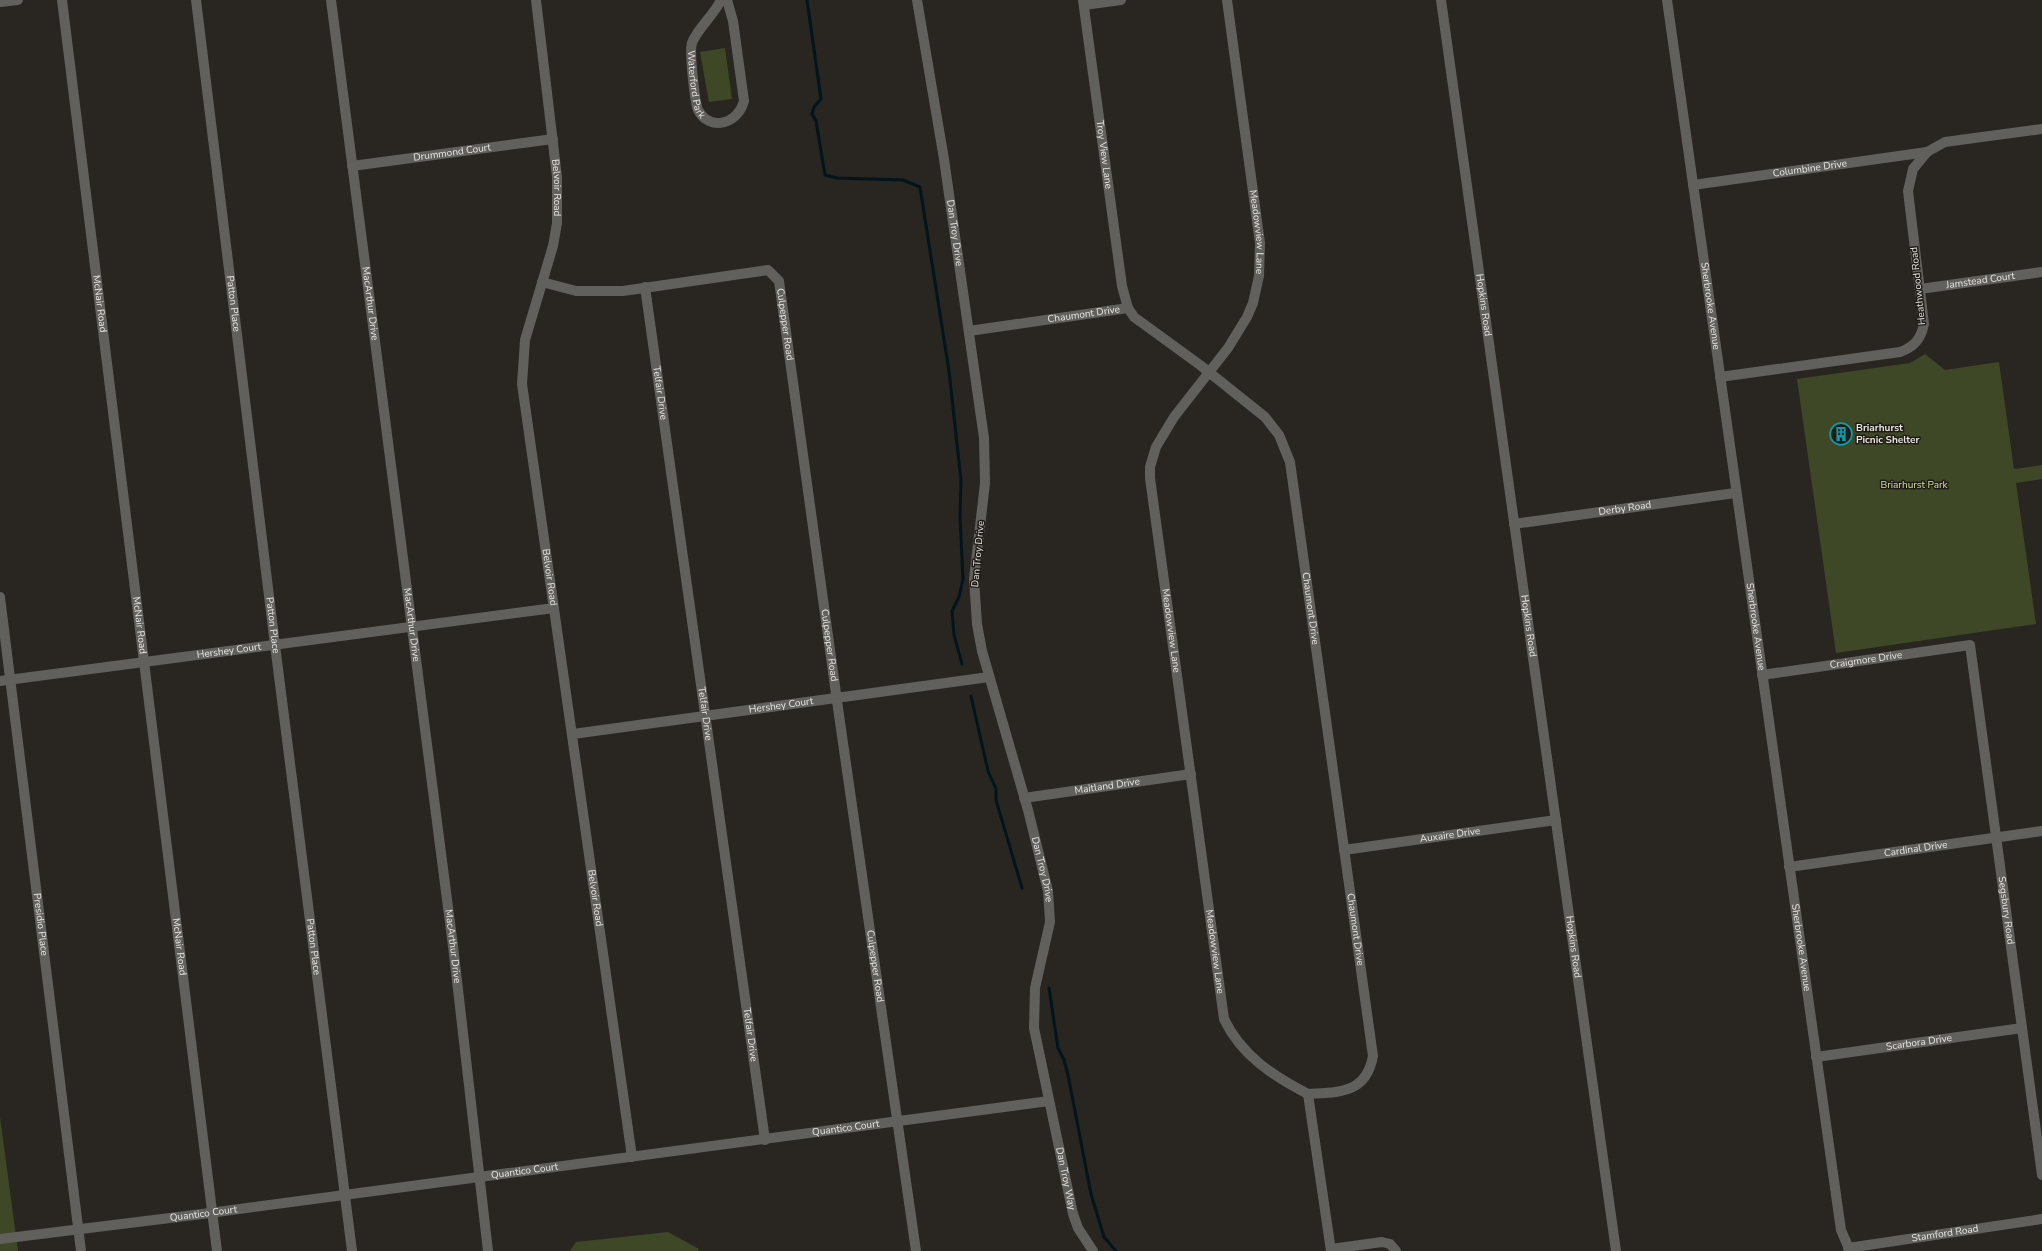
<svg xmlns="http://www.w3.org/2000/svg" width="2042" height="1251" font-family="'Nunito Sans',sans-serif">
  <rect width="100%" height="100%" fill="#292520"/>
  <!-- green -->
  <g fill="#3f4826">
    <path d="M725,48L732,99L709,102L700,52Z"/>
    <path d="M1925,354L1945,370L1999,362L2014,469L2042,465V479L2016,483L2036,624L1836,653L1797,379L1910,363Z"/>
    <path d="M0,1117L18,1251H0Z"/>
    <path d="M668,1232L699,1249L698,1251H570L576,1242Z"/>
  </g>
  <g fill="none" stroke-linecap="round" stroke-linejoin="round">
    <!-- stream -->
    <g stroke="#02151c" stroke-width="3">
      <path d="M807,0L821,99L814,107L812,114L816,121L825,175L837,178L903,180L920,187L949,371L961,480L960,517L963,579L959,597L952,611L954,635L962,664"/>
      <path d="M971,696L988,771L996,789V800L1022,888"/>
      <path d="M1049,988L1058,1048L1064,1060L1068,1075L1091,1194L1104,1237L1116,1251"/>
    </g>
    <!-- minor -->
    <g stroke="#62605d" stroke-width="10">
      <path id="s1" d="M62,0L217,1251"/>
      <path id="s2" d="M196,0L275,645L352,1251"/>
      <path id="s3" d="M331,0L453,946L488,1251"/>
      <path id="s4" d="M536,0L557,177V223L553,246L525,340L522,384L632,1157"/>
      <path id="s5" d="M721,0C714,15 697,29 692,43C689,51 695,103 698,110C710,132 738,124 744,101L733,21L727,0"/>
      <path id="s6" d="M917,0L944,159L984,438L985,483L974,579L977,624L982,651L1028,810L1048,891L1050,922L1035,988L1034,1028L1073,1214L1078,1228L1093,1251"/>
      <path id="s7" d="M1083,0L1122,286L1128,308L1134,317L1200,365L1265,417L1279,435L1290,462L1373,1056C1366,1094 1339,1092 1308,1094"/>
      <path id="s8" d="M1227,0L1260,243L1259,276L1253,303L1247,317L1228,348L1174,417L1156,447L1150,467V478L1224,1019C1241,1055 1273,1076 1308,1094"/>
      <path id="s9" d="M1441,0L1616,1251"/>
      <path id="s10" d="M1667,0L1841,1230L1850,1251"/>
      <path d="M0,2L18,0"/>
      <path d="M1084,5L1121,0"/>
      <path id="s11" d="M352,166L553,139"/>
      <path id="s12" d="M1693,185L1927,152"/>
      <path id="s13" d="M542,282L576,291H623L768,270L779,281L838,708L916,1251"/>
      <path id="s14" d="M645,287L765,1140"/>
      <path id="s15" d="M1920,289L2042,272"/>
      <path id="s16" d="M969,331L1128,308"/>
      <path d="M1720,377L1900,352C1914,347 1921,339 1924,324L1908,191L1913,169L1927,152L1945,142L2042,129"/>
      <path id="s17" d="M1514,524L1735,493"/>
      <path id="s18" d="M0,597L81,1251"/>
      <path id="s19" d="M1762,675L1970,645L2042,1175"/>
      <path id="s20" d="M0,681L554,608"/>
      <path id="s21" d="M573,734L989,677"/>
      <path id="s22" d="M1024,798L1191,774"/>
      <path id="s23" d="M1344,850L1556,820"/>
      <path id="s24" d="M1789,867L2042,831"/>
      <path id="s25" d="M1816,1057L2022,1028"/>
      <path d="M1308,1094L1331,1251"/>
      <path id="s26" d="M0,1239L202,1214L1049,1101"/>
      <path id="s27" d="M1848,1248L2042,1219"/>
      <path d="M1331,1249L1382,1242L1390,1244L1396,1251"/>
    </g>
  </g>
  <!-- icons -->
  <defs>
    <g id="building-ring" transform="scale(1.15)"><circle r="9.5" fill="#1f1b16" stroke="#0f9aa8" stroke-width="1.5"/><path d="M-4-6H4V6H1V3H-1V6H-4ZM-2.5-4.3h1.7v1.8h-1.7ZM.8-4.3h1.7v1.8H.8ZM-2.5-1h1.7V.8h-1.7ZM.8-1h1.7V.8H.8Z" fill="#0f9aa8"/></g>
  </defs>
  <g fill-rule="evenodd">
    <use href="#building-ring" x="1841" y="434"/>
  </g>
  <g text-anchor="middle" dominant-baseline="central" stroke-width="3" stroke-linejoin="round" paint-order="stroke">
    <!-- street labels -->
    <g font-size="10" fill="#e8e5e2" stroke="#1f1b16">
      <text stroke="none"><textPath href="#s5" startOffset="94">Waterford Park</textPath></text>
      <text stroke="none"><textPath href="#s11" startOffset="101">Drummond Court</textPath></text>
      <text stroke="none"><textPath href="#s7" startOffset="156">Troy View Lane</textPath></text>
      <text stroke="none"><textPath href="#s12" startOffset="118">Columbine Drive</textPath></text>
      <text stroke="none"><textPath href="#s4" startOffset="189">Belvoir Road</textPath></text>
      <text stroke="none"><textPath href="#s8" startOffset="234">Meadowview Lane</textPath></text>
      <text stroke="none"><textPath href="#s6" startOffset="236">Dan Troy Drive</textPath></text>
      <text stroke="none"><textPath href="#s15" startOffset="61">Jamstead Court</textPath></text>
      <text transform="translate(1918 286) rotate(-96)">Heathwood Road</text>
      <text stroke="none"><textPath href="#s1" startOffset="306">McNair Road</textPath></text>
      <text stroke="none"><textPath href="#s2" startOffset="306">Patton Place</textPath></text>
      <text stroke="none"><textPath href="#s3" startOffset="306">MacArthur Drive</textPath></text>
      <text stroke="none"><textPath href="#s9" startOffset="308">Hopkins Road</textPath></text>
      <text stroke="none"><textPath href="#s10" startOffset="309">Sherbrooke Avenue</textPath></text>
      <text stroke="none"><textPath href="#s16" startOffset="116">Chaumont Drive</textPath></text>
      <text stroke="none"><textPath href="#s13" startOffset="288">Culpepper Road</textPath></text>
      <text stroke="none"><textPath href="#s14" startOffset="107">Telfair Drive</textPath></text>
      <text stroke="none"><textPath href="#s17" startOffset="112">Derby Road</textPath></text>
      <text transform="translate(978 554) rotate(-85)">Dan Troy Drive</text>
      <text stroke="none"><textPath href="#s4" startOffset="585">Belvoir Road</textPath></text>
      <text stroke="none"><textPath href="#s7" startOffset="687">Chaumont Drive</textPath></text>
      <text stroke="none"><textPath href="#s1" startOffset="630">McNair Road</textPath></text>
      <text stroke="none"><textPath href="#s3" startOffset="630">MacArthur Drive</textPath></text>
      <text stroke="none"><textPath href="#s2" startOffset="630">Patton Place</textPath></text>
      <text stroke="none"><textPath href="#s9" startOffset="632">Hopkins Road</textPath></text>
      <text stroke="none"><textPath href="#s10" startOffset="633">Sherbrooke Avenue</textPath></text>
      <text stroke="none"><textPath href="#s8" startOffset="666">Meadowview Lane</textPath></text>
      <text stroke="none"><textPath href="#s13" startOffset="612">Culpepper Road</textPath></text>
      <text stroke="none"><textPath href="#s20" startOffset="231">Hershey Court</textPath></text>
      <text stroke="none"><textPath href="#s19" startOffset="105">Craigmore Drive</textPath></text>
      <text stroke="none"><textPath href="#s21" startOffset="210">Hershey Court</textPath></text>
      <text stroke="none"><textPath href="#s14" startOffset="431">Telfair Drive</textPath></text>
      <text stroke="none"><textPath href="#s22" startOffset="84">Maitland Drive</textPath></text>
      <text stroke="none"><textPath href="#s23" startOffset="107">Auxaire Drive</textPath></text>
      <text stroke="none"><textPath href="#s24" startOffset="128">Cardinal Drive</textPath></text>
      <text stroke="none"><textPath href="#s6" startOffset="884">Dan Troy Drive</textPath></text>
      <text stroke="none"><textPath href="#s4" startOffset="909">Belvoir Road</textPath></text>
      <text stroke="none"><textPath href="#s19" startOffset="478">Segsbury Road</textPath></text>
      <text stroke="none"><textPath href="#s18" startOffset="330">Presidio Place</textPath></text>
      <text stroke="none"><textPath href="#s7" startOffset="1011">Chaumont Drive</textPath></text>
      <text stroke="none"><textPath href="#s9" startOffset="956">Hopkins Road</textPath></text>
      <text stroke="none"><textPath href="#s1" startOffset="954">McNair Road</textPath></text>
      <text stroke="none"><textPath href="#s2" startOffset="954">Patton Place</textPath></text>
      <text stroke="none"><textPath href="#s3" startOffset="954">MacArthur Drive</textPath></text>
      <text stroke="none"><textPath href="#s10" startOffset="957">Sherbrooke Avenue</textPath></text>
      <text stroke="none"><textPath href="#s8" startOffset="990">Meadowview Lane</textPath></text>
      <text stroke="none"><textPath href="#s13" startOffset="936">Culpepper Road</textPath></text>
      <text stroke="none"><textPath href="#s14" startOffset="755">Telfair Drive</textPath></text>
      <text stroke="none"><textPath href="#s25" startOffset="104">Scarbora Drive</textPath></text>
      <text stroke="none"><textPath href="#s26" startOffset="853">Quantico Court</textPath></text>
      <text stroke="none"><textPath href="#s26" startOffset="529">Quantico Court</textPath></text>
      <text stroke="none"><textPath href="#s6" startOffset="1199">Dan Troy Way</textPath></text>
      <text stroke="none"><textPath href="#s26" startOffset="205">Quantico Court</textPath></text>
      <text stroke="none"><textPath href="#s27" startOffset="98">Stamford Road</textPath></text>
    </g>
    <!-- poi labels -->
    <g font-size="10" font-weight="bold" fill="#e8e5e2" stroke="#1f1b16" text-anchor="start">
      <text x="1856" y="428">Briarhurst<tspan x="1856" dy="12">Picnic Shelter</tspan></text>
    </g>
    <!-- park labels -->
    <g font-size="10" fill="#cde294" stroke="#1f1b16">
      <text x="1914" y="485">Briarhurst Park</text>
    </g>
  </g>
</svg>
